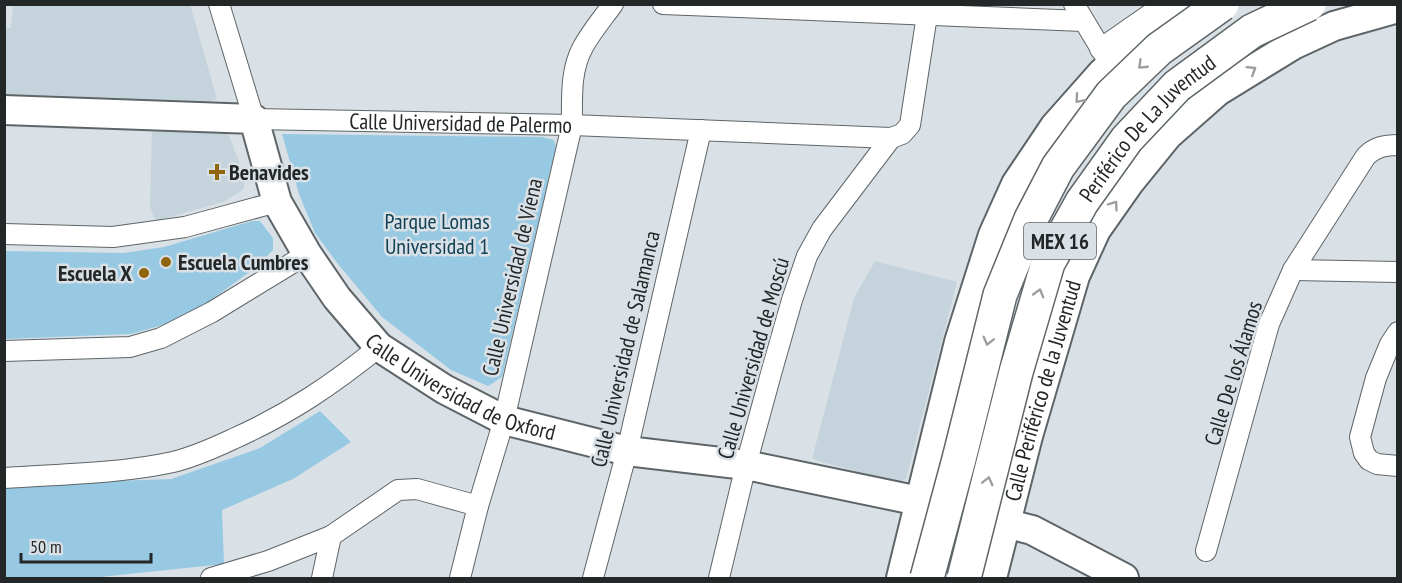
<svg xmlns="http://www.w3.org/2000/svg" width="1402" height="583" font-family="'PT Sans Narrow',sans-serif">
  <rect width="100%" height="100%" fill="#dae1e6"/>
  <!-- built -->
  <g fill="#c5d4dc">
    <path d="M190,4L217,99L202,105L5,97V28H11L13,5Z"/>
    <path d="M152,129L227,131L246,179L243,190L223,202L156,221L150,208Z"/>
    <path d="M875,261L957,282L906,479L899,482L886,480L812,459L854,298Z"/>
  </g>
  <!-- green -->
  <g fill="#98c9e3">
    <path d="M282,134L542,137L554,140L556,147L502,377L488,386L451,370L382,317L338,264L315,233L299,194Z"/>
    <path d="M252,221H260L273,238V250L255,268L207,303L166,324L131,334L5,339V251L124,253L164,247Z"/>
    <path d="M320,411L351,442L293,479L222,510L224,564L91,578H5L4,485L171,479L260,448Z"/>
  </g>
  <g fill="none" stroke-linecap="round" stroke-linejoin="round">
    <!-- street casing -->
    <g stroke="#5e6568" stroke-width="22">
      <g id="street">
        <path id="s1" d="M219,4L254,119L572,125L891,138L902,134L910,125L927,15"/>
        <path d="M663,4L1083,21"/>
        <path d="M1074,4L1107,59"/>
        <path d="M1100,49L1159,8"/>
        <path d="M4,234L113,237L185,227L277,202"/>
        <path d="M1293,270L1398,272"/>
        <path d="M1398,332L1390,344L1376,378L1360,437L1364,453L1369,460L1377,464L1398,466"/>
        <path d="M4,351L130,347L161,338L212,312L307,254"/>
        <path d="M4,478C60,474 118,474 173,462C193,457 214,448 233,439C289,414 332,385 379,347"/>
        <path d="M1206,551L1269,324L1293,270L1366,156C1375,147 1385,145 1398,145"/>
        <path d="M211,578L268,561L331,536L398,490L417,489L478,506"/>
        <path d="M322,578L331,536"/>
        <path d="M460,578L478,506L504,420L572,125C572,99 570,70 583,47C591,32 603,18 613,4"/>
        <path d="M593,578L627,451L701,130"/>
        <path d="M719,578L746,465L772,370L792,300L807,256L822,229L891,138"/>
      </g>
    </g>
    <!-- secondary casing -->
    <g stroke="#5e6568" stroke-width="32">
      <g id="secondary">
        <path id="s2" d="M4,110L254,119L277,202L307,254L337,298L379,347L444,389L504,420L627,451L746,465L919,501L1032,530L1124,578"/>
        <path d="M901,578L959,342L993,235L1016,184L1055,126L1102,73L1145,35L1185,4"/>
        <path id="s3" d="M992,578L1028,436L1075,276L1096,230L1129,183L1168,135L1218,91L1293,45L1334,26L1398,8"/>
      </g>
    </g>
    <!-- street -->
    <use href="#street" stroke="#fff" stroke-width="20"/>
    <!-- secondary -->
    <use href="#secondary" stroke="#fff" stroke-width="28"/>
    <!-- highway-bridge casing -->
    <g stroke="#5e6568" stroke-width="36" stroke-linecap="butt">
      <g id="highway-bridge">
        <path d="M927,578L959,459L1000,295L1031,219L1058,167L1111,95L1159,49L1222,4"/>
        <path id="s4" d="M964,578L1016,372L1048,263L1082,202L1127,139L1177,86L1252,31L1309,4"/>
      </g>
    </g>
    <!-- highway-bridge -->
    <use href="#highway-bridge" stroke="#fff" stroke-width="33"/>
  </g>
  <!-- one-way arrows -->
  <defs><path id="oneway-chevron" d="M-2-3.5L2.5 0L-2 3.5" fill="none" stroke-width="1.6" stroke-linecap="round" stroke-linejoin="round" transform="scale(1.5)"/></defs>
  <g stroke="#9c9e9e">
    <use href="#oneway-chevron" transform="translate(1142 65) rotate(136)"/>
    <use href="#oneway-chevron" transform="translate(1252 70) rotate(-32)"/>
    <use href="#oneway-chevron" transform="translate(1079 99) rotate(131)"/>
    <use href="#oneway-chevron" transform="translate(1114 205) rotate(-54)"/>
    <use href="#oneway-chevron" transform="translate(1039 293) rotate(-74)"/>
    <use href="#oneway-chevron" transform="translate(988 341) rotate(104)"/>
    <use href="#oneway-chevron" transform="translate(988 481) rotate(-76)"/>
  </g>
  <!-- markers -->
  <g fill="#90660d" stroke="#dae1e6" stroke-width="2">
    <path d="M214 163h6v6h6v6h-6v6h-6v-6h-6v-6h6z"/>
    <circle cx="166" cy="262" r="6"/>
    <circle cx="144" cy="273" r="6"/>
  </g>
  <g text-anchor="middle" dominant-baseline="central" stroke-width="5" stroke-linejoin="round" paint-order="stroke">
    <!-- shield labels -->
    <rect fill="#dae1e6" stroke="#5b5f61" stroke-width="1.5" x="1024" y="223" width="72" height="36" rx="4.5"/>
    <g font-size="21" font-weight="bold" fill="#242728">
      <text x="1060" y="241">MEX 16</text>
    </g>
    <!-- street labels -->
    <g font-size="22" fill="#242728" stroke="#dae1e6">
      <text stroke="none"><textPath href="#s1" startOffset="327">Calle Universidad de Palermo</textPath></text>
      <text stroke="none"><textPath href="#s4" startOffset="495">Periférico De La Juventud</textPath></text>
      <text transform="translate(512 277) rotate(-77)">Calle Universidad de Viena</text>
      <text transform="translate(625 349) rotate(-77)">Calle Universidad de Salamanca</text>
      <text transform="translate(753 358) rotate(-74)">Calle Universidad de Moscú</text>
      <text transform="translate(1233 373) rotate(-73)">Calle De los Álamos</text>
      <text stroke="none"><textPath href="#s2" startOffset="606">Calle Universidad de Oxford</textPath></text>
      <text stroke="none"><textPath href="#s3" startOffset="194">Calle Periférico de la Juventud</textPath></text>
    </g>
    <!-- poi labels -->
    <g font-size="22" font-weight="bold" fill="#242728" stroke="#dae1e6" text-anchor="start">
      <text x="229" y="172">Benavides</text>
      <text x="178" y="262">Escuela Cumbres</text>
      <text x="132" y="273" text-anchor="end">Escuela X</text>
    </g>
    <!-- park labels -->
    <g font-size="22" fill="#124156" stroke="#dae1e6">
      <text x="437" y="221">Parque Lomas<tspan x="437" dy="25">Universidad 1</tspan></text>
    </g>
  </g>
  <!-- border -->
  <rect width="1402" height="583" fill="none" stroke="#242728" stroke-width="12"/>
  <!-- scale -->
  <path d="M21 553v9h130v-9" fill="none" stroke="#242728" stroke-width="3"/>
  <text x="30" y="553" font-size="18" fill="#242728" stroke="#dae1e6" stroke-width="4.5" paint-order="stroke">50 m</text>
</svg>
